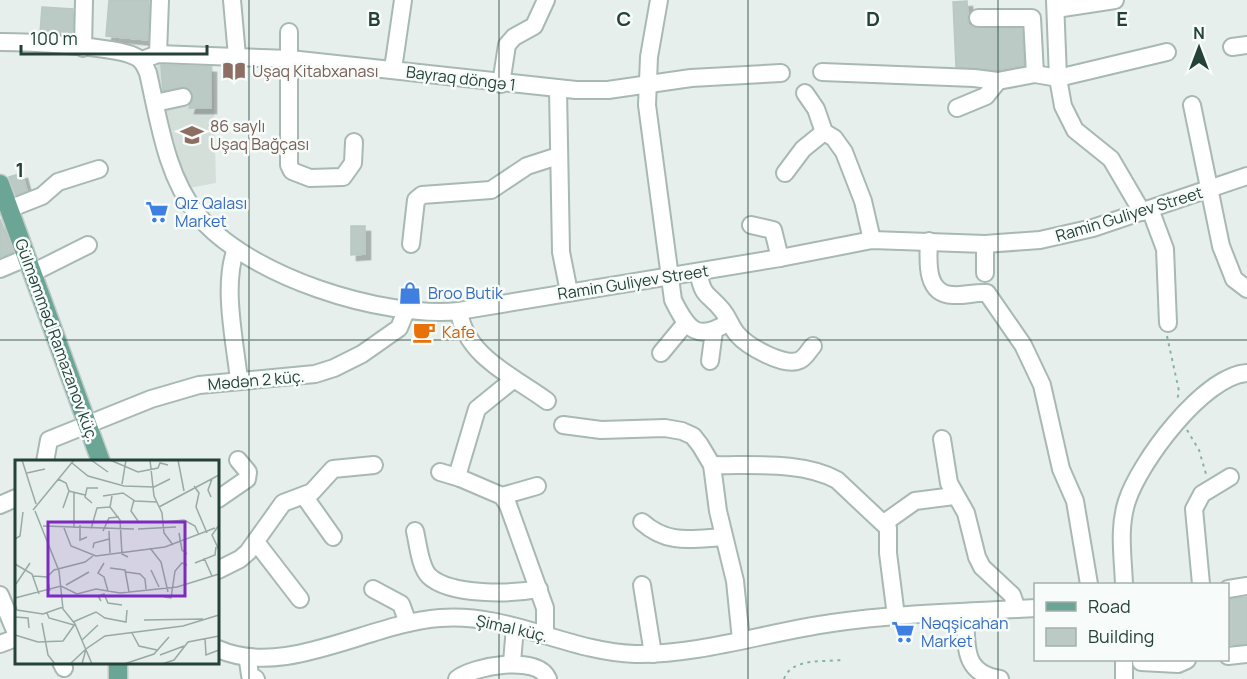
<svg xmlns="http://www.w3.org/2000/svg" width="1247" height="679" font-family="Manrope,sans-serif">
  <defs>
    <filter id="shadow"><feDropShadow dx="5.5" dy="5.5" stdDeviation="0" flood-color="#0004"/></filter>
  </defs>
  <rect width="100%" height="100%" fill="#e6efeb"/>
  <!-- built -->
  <path fill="#d4dfda" d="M157,62L213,63L216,183L189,188L173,149L156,77Z"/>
  <!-- building -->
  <g fill="#bbcac4" stroke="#b8c9c2" stroke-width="1.5" filter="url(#shadow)">
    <path d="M109,0H149L148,40L106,36Z"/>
    <path d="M967,1L968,25L973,27L1022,28L1024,65L995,70L956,67L953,2Z"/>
    <path d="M42,7L73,9V35L40,33Z"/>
    <path d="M161,65L211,67V108H189L193,95L187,87L163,91Z"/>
    <path d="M22,173L27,191L16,195L9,177Z"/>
    <path d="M0,219L13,252L0,258Z"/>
    <path d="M351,226H365V254L351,255Z"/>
    <path d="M1247,597V644L1227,645V599Z"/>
  </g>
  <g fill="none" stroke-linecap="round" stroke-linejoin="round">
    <!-- minor casing -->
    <g stroke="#a8b8b2" stroke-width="20">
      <g id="minor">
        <path d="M232,0L237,56"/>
        <path d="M659,0L649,57L647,105L673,300C688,330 697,342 729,322"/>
        <path d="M1055,0L1058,78L1063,106L1075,130L1111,159L1142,212"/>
        <path d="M1056,9L1115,0"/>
        <path d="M978,18H1032L1035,74"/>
        <path d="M289,32V165L292,171L310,178L343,177L353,163L354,142"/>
        <path d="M0,42C26,42 114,46 134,56C142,59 145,66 148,73C159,121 166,175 197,214C246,276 383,319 459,311L780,258L872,240L985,244L1040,240L1093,228L1247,176"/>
        <path d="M1232,47L1247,45"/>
        <path d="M83,48L84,0"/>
        <path d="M158,54L160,0"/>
        <path d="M142,60L158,54L290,59L576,90H608L691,78L781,73"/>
        <path d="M393,69L403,0"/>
        <path d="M822,72L974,78L998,81L1035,74L1058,78L1167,52"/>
        <path d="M501,84L507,45L514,37L534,26L546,0"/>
        <path d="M558,89L561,252L569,292"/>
        <path d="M805,93L816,109L824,132L834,138L844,152L863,201L872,240"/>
        <path d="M155,103L183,97"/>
        <path d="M1192,105L1221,246L1234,279L1247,289"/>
        <path d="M957,108L986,96L998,81"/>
        <path d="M785,173L803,149L824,132"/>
        <path d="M9,209L42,196L58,182L99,169"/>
        <path d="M1150,209L1165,249L1168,323"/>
        <path d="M751,225L773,230L780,258"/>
        <path d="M929,241C928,261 925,294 953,295C965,296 975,292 987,293L1023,345L1042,385L1061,469L1075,501L1089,584"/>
        <path d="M411,244L416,200L422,195L491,190L527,166L558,156"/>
        <path d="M985,244V273"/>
        <path d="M236,249C222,285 235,342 239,380"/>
        <path d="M0,269L26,258"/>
        <path d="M698,272C704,299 706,291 722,310C728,317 731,327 737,334C747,346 785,368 800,360C806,357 809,350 813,346"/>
        <path d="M32,273L88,245"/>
        <path d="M459,311C465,356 513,376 547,401"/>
        <path d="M661,353L685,324"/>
        <path d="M710,361L714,331"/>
        <path d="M514,379L477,409L458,473L460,478L502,496L508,505L545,608V635"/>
        <path d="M563,425L601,430L665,428L682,431L693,436L700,445L712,465L718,511L735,581L741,640"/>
        <path d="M942,439L949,483L966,513L977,557L982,567L1012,595L1017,609"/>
        <path d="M45,462L49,440L151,399L199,385L315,374L334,368L362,354L399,328L406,311"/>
        <path d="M712,465C752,466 802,461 837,480L888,528V553L896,616"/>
        <path d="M440,472L460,478"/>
        <path d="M304,496L333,537"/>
        <path d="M502,496L537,486"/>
        <path d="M218,499L247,479L248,472L238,460"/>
        <path d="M0,505L16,498"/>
        <path d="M642,522C668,545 691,539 723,537"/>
        <path d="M884,523L915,501L954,496"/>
        <path d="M415,531C418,544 420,567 429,576C450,596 512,594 539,589"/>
        <path d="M256,542L300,599"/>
        <path d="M218,570L240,559L248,552L283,503L312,492L333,469L374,465"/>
        <path d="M1124,584C1123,557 1118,528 1127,501C1139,463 1203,376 1247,373"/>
        <path d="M1201,584L1194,509L1202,494L1230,477"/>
        <path d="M642,585L653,654"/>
        <path d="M373,589L401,604L408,623"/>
        <path d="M1228,589L1247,586"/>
        <path d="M0,595L16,633"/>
        <path d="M965,612C967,644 961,673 1000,679"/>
        <path d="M0,644L16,638"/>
        <path d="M218,649C286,679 369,623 440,618C507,612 569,652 635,654C701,655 767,632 832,623C899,613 968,612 1036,608"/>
        <path d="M1228,656L1247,654"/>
        <path d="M248,661L250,675L256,679"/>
        <path d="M61,662L64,668"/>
        <path d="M512,662L515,627"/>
        <path d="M1141,662L1178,664L1187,660"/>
        <path d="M457,679C473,666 538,654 548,679"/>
        <path d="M1124,679V660"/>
      </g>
    </g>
    <!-- major casing -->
    <g stroke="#c2cac8" stroke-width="21">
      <g id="major">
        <path d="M0,184L101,462"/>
        <path d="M118,679V662"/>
      </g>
    </g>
    <!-- path -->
    <g stroke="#86b3a5" stroke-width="2" stroke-dasharray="3 4.5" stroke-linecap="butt">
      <path d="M1167,336L1179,391L1177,401"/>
      <path d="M1187,430L1199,450L1206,474"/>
      <path d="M784,679C791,658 823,662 842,660"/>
    </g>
    <!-- minor -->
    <use href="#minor" stroke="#fff" stroke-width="16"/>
    <!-- major -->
    <use href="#major" stroke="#6aa596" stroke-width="18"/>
  </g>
  <!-- grid -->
  <path fill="none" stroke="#24423a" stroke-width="1.5" stroke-opacity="0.55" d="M249,0V679M499,0V679M748,0V679M998,0V679M0,340H1247"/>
  <!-- icons -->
  <defs>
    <g id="library-bare" transform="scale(1.8)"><path d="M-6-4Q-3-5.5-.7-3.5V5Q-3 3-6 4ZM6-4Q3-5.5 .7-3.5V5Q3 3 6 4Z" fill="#8d6e63" stroke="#f7fbf9" stroke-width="2.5" paint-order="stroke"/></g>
    <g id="school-bare" transform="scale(1.8)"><path d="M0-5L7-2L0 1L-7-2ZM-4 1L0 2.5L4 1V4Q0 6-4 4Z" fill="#8d6e63" stroke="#f7fbf9" stroke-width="2.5" paint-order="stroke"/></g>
    <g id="supermarket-bare" transform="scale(1.8)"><path d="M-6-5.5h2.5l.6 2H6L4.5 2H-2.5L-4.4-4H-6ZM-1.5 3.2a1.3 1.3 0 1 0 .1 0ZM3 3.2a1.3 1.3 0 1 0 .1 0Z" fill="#3f7fe0" stroke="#f7fbf9" stroke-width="2.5" paint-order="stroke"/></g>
    <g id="shop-bare" transform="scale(1.8)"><path d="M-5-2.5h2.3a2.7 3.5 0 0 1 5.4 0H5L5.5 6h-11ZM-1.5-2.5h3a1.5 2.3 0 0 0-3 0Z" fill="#3f7fe0" stroke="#f7fbf9" stroke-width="2.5" paint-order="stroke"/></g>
    <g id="cafe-bare" transform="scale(1.8)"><path d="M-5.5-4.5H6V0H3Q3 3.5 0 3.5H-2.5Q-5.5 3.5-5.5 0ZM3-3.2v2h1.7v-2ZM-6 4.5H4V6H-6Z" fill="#e8710a" stroke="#f7fbf9" stroke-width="2.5" paint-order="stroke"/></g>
  </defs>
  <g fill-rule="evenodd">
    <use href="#library-bare" x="234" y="71"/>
    <use href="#school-bare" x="192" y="135"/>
    <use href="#supermarket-bare" x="157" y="212"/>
    <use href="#shop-bare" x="410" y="293"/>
    <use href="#cafe-bare" x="424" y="332"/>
    <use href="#supermarket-bare" x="903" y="632"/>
  </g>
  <g text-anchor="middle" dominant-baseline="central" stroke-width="5" stroke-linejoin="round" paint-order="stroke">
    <!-- education labels -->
    <g font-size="16" fill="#785e54" stroke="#f7fbf9" text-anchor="start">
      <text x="252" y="71">Uşaq Kitabxanası</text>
      <text x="210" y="126">86 saylı<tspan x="210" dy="18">Uşaq Bağçası</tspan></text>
    </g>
    <!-- street labels -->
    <g font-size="16" fill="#24423a" stroke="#f7fbf9">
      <text transform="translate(461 78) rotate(7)">Bayraq döngə 1</text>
      <text transform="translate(1129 214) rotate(-17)">Ramin Guliyev Street</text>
      <text transform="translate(633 282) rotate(-9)">Ramin Guliyev Street</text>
      <text transform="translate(57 340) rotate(70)">Gülməmməd Ramazanov küç.</text>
      <text transform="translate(256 380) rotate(-5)">Mədən 2 küç.</text>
      <text transform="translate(512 628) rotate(13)">Şimal küç.</text>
    </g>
    <!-- shop labels -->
    <g font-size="16" fill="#366cbe" stroke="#f7fbf9" text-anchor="start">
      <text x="175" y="203">Qız Qalası<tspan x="175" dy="18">Market</tspan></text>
      <text x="428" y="293">Broo Butik</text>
      <text x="921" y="623">Nəqşicahan<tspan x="921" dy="18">Market</tspan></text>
    </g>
    <!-- food labels -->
    <g font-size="16" fill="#c56008" stroke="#f7fbf9" text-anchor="start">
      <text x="442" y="332">Kafe</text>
    </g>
  </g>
  <!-- overview -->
  <g transform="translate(15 460)">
    <rect width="204" height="204" fill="#e6efeb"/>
    <path fill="none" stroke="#98aaa4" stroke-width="1.5" d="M7,0L21,44M76,0L93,12M95,0L123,12L143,8L145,3L153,5M135,0L139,36L147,53L149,73L158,85M163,0L169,31M57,3L73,16L109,26L139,27L155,19M12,13L30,9M43,19L51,23L54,31L70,35M107,24L111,0M179,26L184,33L181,47L192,73M59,33V68M88,36L108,33L120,41L142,42M97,36L95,47L105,60L107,94L113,97M196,37L193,30L197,19M119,40L116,51L123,61M77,43L70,37L72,28H83M144,47L204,15M48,48L54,31M18,50L59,0M20,51L44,111L48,149L60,164L77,204M149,62L169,60L180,66L184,75M65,65V80L72,77M204,65L197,75L204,90M28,66L119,69M49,68L56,86L81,96L150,87L200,68M76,69L82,48L95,47M123,69L161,67M88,71L94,58L104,57M94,71L95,93M164,73L167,90L172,94M0,79L5,76L8,52M78,88L79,83L94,79M135,88L146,102L153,132M189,98L197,116M89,103L83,113L89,117L93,131M180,103L200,95L201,87M0,104L17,114L24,134M95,108L110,110L114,132M136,110L144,127M111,112L125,114L130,119L131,129M18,116L32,117L35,131M32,117L39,110L70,102L78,96M1,124L15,103M51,125L74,112M149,137L156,138L160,111L167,103L172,105M0,138L46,126L62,134L81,129L105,133L162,127L204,114M86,141L83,136L89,134L93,143L107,145M0,144L2,150L28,154L48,147M32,153L34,158L59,165M0,157L13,158L14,168M129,160L188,159M58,162L81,152L90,158L111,162L112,150M27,163L33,195L40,204M117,173L124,186L142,190M0,175L23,182L48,181L60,164M190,178L191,195L204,190M67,180L83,165M145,195L169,186M55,204L71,189M67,204L71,189L90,176L168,166L204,155M109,204L139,194L154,177M147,204L159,200L173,182L204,176"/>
    <path fill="#7b2cbf" fill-opacity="0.15" stroke="#7b2cbf" stroke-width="3" d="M33,62H170V136H33Z"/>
    <rect width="204" height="204" fill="none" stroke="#24423a" stroke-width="3"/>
  </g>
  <g font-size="20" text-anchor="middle" font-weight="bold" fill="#24423a" stroke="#f7fbf9" stroke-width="5" stroke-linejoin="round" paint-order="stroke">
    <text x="374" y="26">B</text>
    <text x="624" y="26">C</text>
    <text x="873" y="26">D</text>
    <text x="1122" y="26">E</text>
    <text x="20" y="177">1</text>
  </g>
  <!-- legend -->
  <rect x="1034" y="583" width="195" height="78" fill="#f7fbf9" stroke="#a3b1ad" stroke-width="1.5"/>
  <rect x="1046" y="602" width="30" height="9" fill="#6aa596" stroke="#a3b1ad" stroke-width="1.5"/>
  <text x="1088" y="613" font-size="18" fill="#24423a">Road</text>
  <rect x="1046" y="628" width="30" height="18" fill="#bbcac4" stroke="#a3b1ad" stroke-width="1.5"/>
  <text x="1088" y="643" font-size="18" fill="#24423a">Building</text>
  <!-- north arrow -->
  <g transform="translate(1199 48)" stroke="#f7fbf9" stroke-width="4.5" paint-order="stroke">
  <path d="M0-4.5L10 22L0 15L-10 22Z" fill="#24423a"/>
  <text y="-9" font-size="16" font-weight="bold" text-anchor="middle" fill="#24423a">N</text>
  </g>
  <!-- scale -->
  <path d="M21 45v9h186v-9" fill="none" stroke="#24423a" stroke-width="3"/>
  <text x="30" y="45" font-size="18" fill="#24423a" stroke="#f7fbf9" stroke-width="4.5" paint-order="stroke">100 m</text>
</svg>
